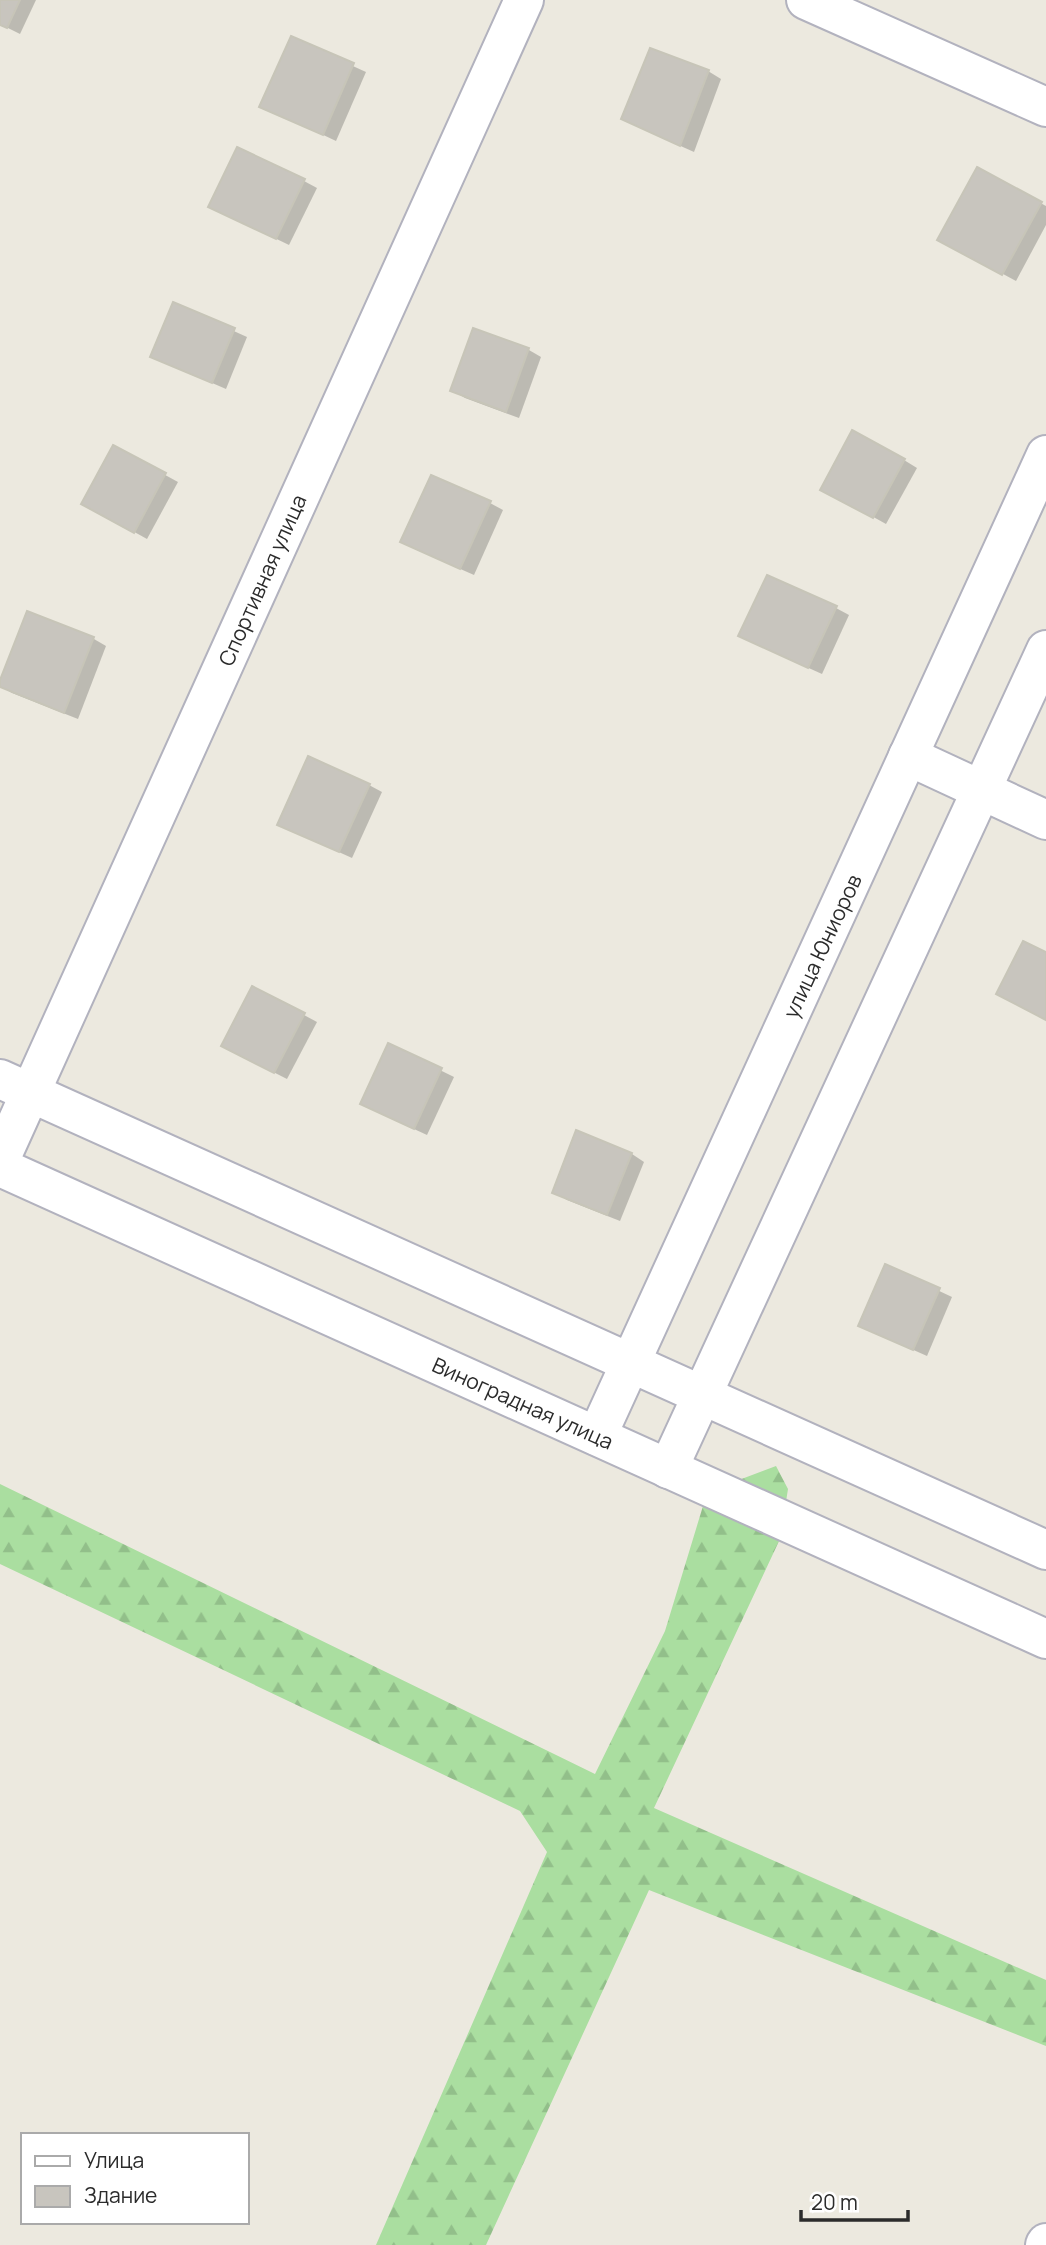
<svg xmlns="http://www.w3.org/2000/svg" width="1046" height="2245" font-family="Manrope,sans-serif">
  <defs>
    <pattern id="forest-firs" width="22" height="20" patternUnits="userSpaceOnUse" patternTransform="scale(1.75)"><rect width="22" height="20" fill="#aadea0"/><path d="M5 1l3.5 6h-7zM16 11l3.5 6h-7z" fill="#92bf8a"/></pattern>
  </defs>
  <rect width="100%" height="100%" fill="#ece9df"/>
  <!-- forest -->
  <path fill="url(#forest-firs)" d="M776,1466L788,1489L780,1539L654,1808L1046,1980V2046L649,1890L486,2245H376L547,1852L520,1811L0,1564V1484L595,1774L665,1631L703,1506L723,1486Z"/>
  <!-- shadow -->
  <g fill="#0003">
    <path d="M0,0H36L20,34L0,24Z"/>
    <path d="M291,38L366,72L336,141L262,106Z"/>
    <path d="M708,71L721,79L694,152L636,126Z"/>
    <path d="M978,169L1046,206V225L1016,281L940,240Z"/>
    <path d="M304,181L317,188L289,245L223,213Z"/>
    <path d="M174,304L247,337L226,389L152,357Z"/>
    <path d="M474,330L529,350L541,357L519,418L465,398L452,390Z"/>
    <path d="M114,447L178,482L147,539L84,504Z"/>
    <path d="M904,460L917,468L886,524L823,489Z"/>
    <path d="M490,503L503,510L474,575L415,549Z"/>
    <path d="M836,608L849,615L822,674L753,643Z"/>
    <path d="M28,613L94,639L106,646L78,719L12,693L0,686Z"/>
    <path d="M369,785L382,792L352,858L279,825Z"/>
    <path d="M304,1015L317,1022L287,1079L236,1053Z"/>
    <path d="M389,1045L454,1077L427,1135L375,1111Z"/>
    <path d="M577,1133L632,1154L644,1162L620,1221L567,1200L554,1192Z"/>
    <path d="M886,1266L952,1297L927,1356L873,1332Z"/>
  </g>
  <!-- building -->
  <g fill="#c8c5be" stroke="#c7c5b8" stroke-width="2">
    <path d="M0,0H20L7,28L0,25Z"/>
    <path d="M291,36L354,63L323,135L259,107Z"/>
    <path d="M650,48L709,70L680,146L621,119Z"/>
    <path d="M237,147L305,179L276,239L208,207Z"/>
    <path d="M977,167L1042,202L1002,275L937,240Z"/>
    <path d="M173,302L235,328L212,383L150,357Z"/>
    <path d="M473,328L529,348L506,412L450,391Z"/>
    <path d="M852,430L905,459L873,518L820,490Z"/>
    <path d="M113,445L166,473L134,533L81,504Z"/>
    <path d="M431,475L491,501L460,569L400,542Z"/>
    <path d="M767,575L837,606L808,668L738,636Z"/>
    <path d="M27,611L94,637L64,713L0,687V680Z"/>
    <path d="M308,756L370,784L339,852L277,825Z"/>
    <path d="M1023,941L1046,952V1020L996,994Z"/>
    <path d="M252,986L305,1013L274,1073L221,1046Z"/>
    <path d="M388,1043L442,1068L414,1129L360,1104Z"/>
    <path d="M576,1130L632,1153L607,1215L552,1193Z"/>
    <path d="M885,1264L940,1288L913,1350L858,1326Z"/>
  </g>
  <g fill="none" stroke-linecap="round" stroke-linejoin="round">
    <!-- minor casing -->
    <g stroke="#b2b2be" stroke-width="42">
      <g id="minor">
        <path d="M806,0L1046,107"/>
        <path d="M908,756L1046,820"/>
        <path d="M0,1079L1046,1550"/>
        <path d="M0,1160L524,0"/>
        <path d="M0,1167L1046,1639"/>
        <path d="M597,1436L1046,455"/>
        <path d="M668,1469L1046,650"/>
        <path d="M1045,2245L1046,2243"/>
      </g>
    </g>
    <!-- minor -->
    <use href="#minor" stroke="#fff" stroke-width="38"/>
  </g>
  <g text-anchor="middle" dominant-baseline="central" stroke-width="5" stroke-linejoin="round" paint-order="stroke">
    <!-- street labels -->
    <g font-size="21" fill="#2b2b2b" stroke="#fff">
      <text transform="translate(262 580) rotate(-66)">Спортивная улица</text>
      <text transform="translate(822 946) rotate(-65)">улица Юниоров</text>
      <text transform="translate(523 1403) rotate(24)">Виноградная улица</text>
    </g>
  </g>
  <!-- legend -->
  <rect x="21" y="2133" width="228" height="91" fill="#ffffff" stroke="#aaaaaa" stroke-width="2"/>
  <rect x="35" y="2156" width="35" height="10" fill="#ffffff" stroke="#aaaaaa" stroke-width="2"/>
  <text x="84" y="2168" font-size="21" fill="#2b2b2b">Улица</text>
  <rect x="35" y="2186" width="35" height="21" fill="#c8c5be" stroke="#aaaaaa" stroke-width="2"/>
  <text x="84" y="2203" font-size="21" fill="#2b2b2b">Здание</text>
  <!-- scale -->
  <path d="M801 2210v10h107v-10" fill="none" stroke="#2b2b2b" stroke-width="3.5"/>
  <text x="811" y="2210" font-size="21" fill="#2b2b2b" stroke="#ffffff" stroke-width="5" paint-order="stroke">20 m</text>
</svg>
